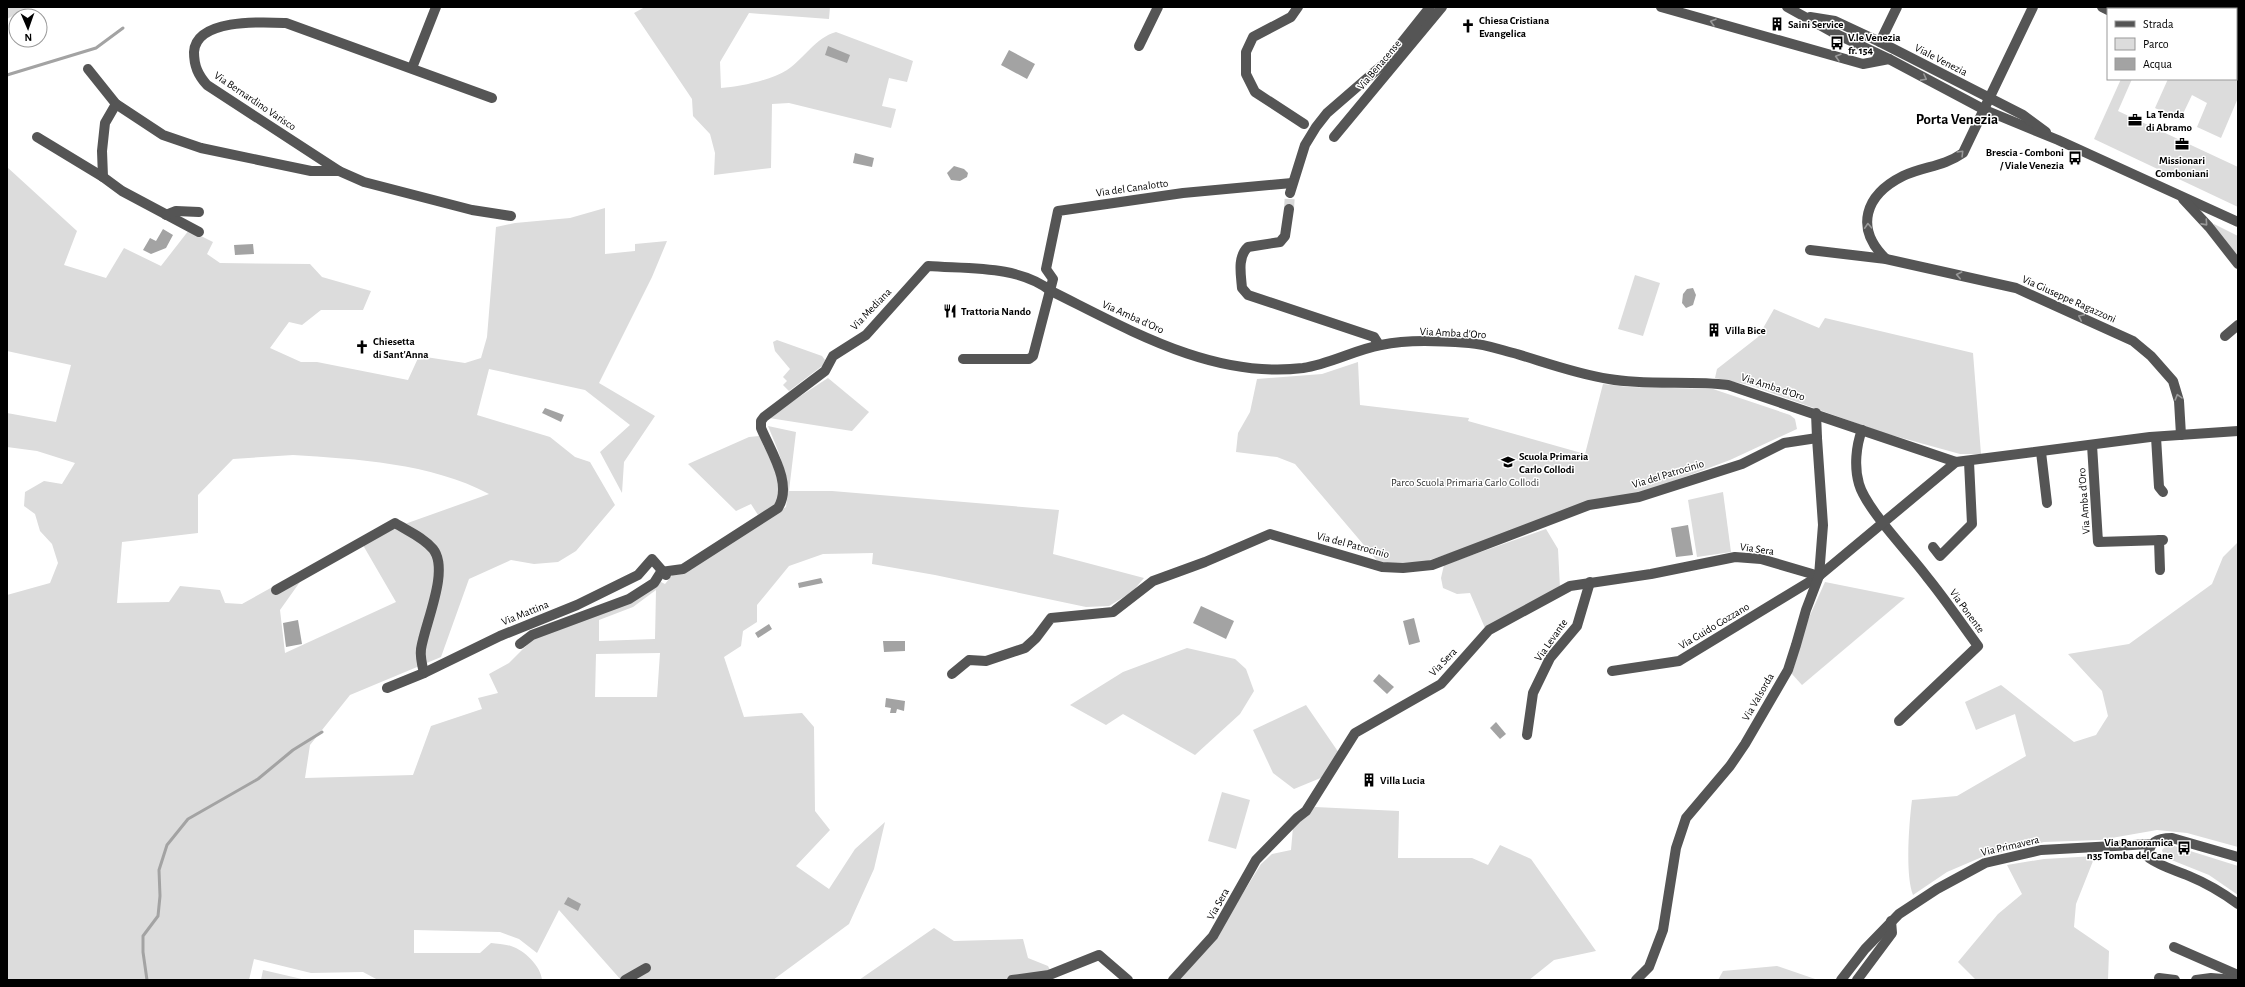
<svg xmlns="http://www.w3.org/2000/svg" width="2245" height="987" font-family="'Alegreya Sans',sans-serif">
  <rect width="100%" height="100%" fill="#fff"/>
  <!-- green -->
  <g fill="#dcdcdc" fill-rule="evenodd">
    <path d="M7,7H29L7,19Z"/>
    <path d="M645,7H830L829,19L749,13L720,62L721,88C740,87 771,80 787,70C805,58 815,38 836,32L913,61L907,82L889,78L882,106L896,109L891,128L789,103L772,104L771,168L714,175L715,153L710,134L693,116L692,99L634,13Z"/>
    <path d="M2153,7H2224L2223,9H2152Z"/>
    <path d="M2236,43L2238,44V98L2221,138L2197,127L2207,103L2192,95L2180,120L2155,108L2168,79H2236Z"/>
    <path d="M2121,79H2132L2118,111L2238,167V207L2094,139Z"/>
    <path d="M7,167L77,231L64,265L106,278L124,248L161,266L189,230L213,242L207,254L220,263L310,264L322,277L371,291L363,310H321L302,325L289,322L270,348L301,362H317L408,380L419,356L465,363L481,358L487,337L496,227L515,223L570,218L605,208V254L635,251V244L667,241L652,277L599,383L655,416L624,462L622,493L600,452L630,425L585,390L489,369L477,415L550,437L575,457L590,462L615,505L576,551L558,562L534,564L511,560L469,579L441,657L350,695L310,745L305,778L413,775L431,726L482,709L478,698L498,693L489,674L509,663L533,639L659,581L665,584L679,567L786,507C791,478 779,453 768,426L796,432L789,491H832L1059,510L1053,554L1144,578L1132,592L1109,606L1086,607L935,575L872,564L873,553L823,554L789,566L757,605V622L743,631L741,646L724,657L744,717L802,713L814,727L815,811L830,830L796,866L829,889L855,849L885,822L874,869L849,924L773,980H621L559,910L537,953L519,939L500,932L414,930V953H480L491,943C497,944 504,944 511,946C524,950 541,966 542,980H378L363,972L311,973L254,959L249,980H7V595L50,583L58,563L52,544L40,531L35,514L24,506L25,492L44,481L62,484L75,463L37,451L7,447V413L56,422L71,365L7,351ZM293,455C356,459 431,463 489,494L360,540L396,602L285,653L280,610L312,565L242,604L225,603L220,590L180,586L169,602L117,603L122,542L198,533V495L233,459ZM656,590L655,639L599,641V620L633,607ZM660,653L657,697H595L596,654Z"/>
    <path d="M2214,224L2238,236V260L2212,226Z"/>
    <path d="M1635,275L1660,283L1643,336L1618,329Z"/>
    <path d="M1774,309L1819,328L1825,318L1973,353L1981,454H1960L1884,433L1749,385L1715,378L1717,369L1758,337Z"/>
    <path d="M777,340L822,356L825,360L822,366L789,391L783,385L787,381L783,377L790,369L775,351L773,342Z"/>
    <path d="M1358,362L1360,405L1469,418L1468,421L1585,454L1603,384L1628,387L1713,389L1790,415L1795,419L1797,429L1730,460L1642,493L1477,544L1424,562L1380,564L1295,464L1277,457L1236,452L1238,433L1250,412L1257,379L1322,374Z"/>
    <path d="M828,378L869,412L852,431L769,418L770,416Z"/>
    <path d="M759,436C766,452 788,488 776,503C773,508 763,512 758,515L751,504L736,511L688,464L749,437Z"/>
    <path d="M1723,492L1731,552L1697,557L1688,500Z"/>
    <path d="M1546,529L1558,549L1560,588L1485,628L1470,593L1457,594L1443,588L1441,578L1444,565Z"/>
    <path d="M2238,542V847L2187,833L2157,830L2100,840L2044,842L1982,857L1947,872L1913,895C1905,875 1909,823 1912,800L1957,796L2026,756L2015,714L1976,730L1965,702L2001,685L2074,742L2096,735L2108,716L2102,691L2068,654L2129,644L2212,584L2223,557Z"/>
    <path d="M1825,582L1905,598L1802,685L1792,674L1807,622Z"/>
    <path d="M1187,648L1235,659L1246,669L1254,691L1240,714L1195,755L1123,714L1106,725L1070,705L1123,672Z"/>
    <path d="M1306,705L1339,753L1323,777L1294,789L1273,773L1253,730Z"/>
    <path d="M1222,792L1250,800L1236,849L1208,841Z"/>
    <path d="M1315,807L1399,811L1398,858H1472L1488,865L1500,845L1531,859L1596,951L1554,960L1529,980H1178L1216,937L1261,864L1272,854L1291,850L1293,827Z"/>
    <path d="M2171,845L2238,866V895L2209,875L2164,857L2162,850L2166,846Z"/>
    <path d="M2095,856L2076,904L2074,927L2109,951L2108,980H1975V979L1958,962L1998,914L2022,894L2007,865L2044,859Z"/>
    <path d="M934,928L954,941L1023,939L1028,958L1048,966L1055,980H859Z"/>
    <path d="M1777,966L1818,980H1718L1723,971Z"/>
    <path d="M263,970L306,980H261Z"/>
  </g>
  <!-- water -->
  <g fill="#a3a3a3">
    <path d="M828,46L850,55L847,63L825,55Z"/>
    <path d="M1009,50L1035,64L1027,79L1001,65Z"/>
    <path d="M855,153L874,158L872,167L853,163Z"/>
    <path d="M954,166L964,169L968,173L967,177L960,181L951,180L947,173Z"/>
    <path d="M163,229L173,235L166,248L151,254L143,250L150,238L156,241Z"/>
    <path d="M253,244L254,254L235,255L234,245Z"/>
    <path d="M1693,288L1696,295L1693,305L1686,308L1682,303L1683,294L1687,289Z"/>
    <path d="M545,408L564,415L561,422L542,413Z"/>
    <path d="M1688,525L1693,555L1676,557L1671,528Z"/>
    <path d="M821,578L823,583L799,588L798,583Z"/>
    <path d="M1201,606L1234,621L1226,639L1193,623Z"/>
    <path d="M1414,618L1420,642L1409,645L1403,621Z"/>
    <path d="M298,620L302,644L286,647L283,623Z"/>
    <path d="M769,624L772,629L758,638L755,633Z"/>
    <path d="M883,641H905V651L884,652Z"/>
    <path d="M1379,674L1394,687L1387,694L1373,681Z"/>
    <path d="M886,698L905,701L904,711L897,709L896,713H890L891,708L885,707Z"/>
    <path d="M1496,722L1506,734L1500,739L1490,728Z"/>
    <path d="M568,897L581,904L578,911L564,904Z"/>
  </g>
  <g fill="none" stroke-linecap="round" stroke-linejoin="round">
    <!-- stream -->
    <g stroke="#a3a3a3" stroke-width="3">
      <path d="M7,75L96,48L123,28"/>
      <path d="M147,980L143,952V936L158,916L160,896L159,870L167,845L188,819L258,779L293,750L322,732"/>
    </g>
    <!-- minor-tunnel -->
    <path stroke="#d9d9d9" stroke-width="10" stroke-dasharray="10 5" stroke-linecap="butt" d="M1289,209L1290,193"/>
    <!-- minor -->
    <g stroke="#555" stroke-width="10">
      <path d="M1298,7L1291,17L1253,37L1246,52V74L1255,92L1304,124"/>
      <path d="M1661,7L1863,64L1889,59"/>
      <path d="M1787,7L1832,32L1889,59L1985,110L2058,140L2238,222"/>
      <path d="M2102,7L2108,10"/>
      <path d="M1810,17L1835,21L1880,42L2023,115L2046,132"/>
      <path d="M1880,42L1897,7"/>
      <path d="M1139,46L1158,7"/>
      <path d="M412,68L436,7"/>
      <path d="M88,69L116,104L163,135L201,148L311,171H339"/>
      <path d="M492,98L286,23C263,22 196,18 194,52C194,66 198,75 207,85L339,171L364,182L472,210L511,216"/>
      <path d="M37,137L103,177L122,191L199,232"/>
      <path d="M1334,137L1442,7"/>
      <path d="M103,177L102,151L105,123L116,104"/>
      <path d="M1290,193L1305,145L1316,127L1327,113L1387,61L1430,7"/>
      <path d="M2183,199L2209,227L2238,264"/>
      <path d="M1289,209L1285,236L1280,242L1248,247C1237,257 1241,275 1242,288L1248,295L1374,337L1379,345"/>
      <path d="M166,215L176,211L199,212"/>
      <path d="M1810,250L1886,259L2016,288L2133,341L2151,356L2173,381L2179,401L2181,435"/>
      <path d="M1886,259C1854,228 1865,195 1903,176C1924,166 1943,167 1963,153L2033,7"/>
      <path d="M2225,336L2238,325"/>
      <path d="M963,359H1029L1033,356L1053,279L1046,269L1058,211L1183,193L1292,183"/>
      <path d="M1862,430C1856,446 1854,467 1859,484C1866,509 1910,554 1927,577C1945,599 1961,623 1978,646L1899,721"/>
      <path d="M2156,437L2159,487L2163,492"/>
      <path d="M2092,445L2098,542L2163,540"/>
      <path d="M2041,452L2047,503"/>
      <path d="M2159,540L2160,570"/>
      <path d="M1933,547L1940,556L1972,524L1969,462"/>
      <path d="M276,590L395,523C408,531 423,537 433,549C450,570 425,623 421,649C420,656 422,665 424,673"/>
      <path d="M520,644L532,635L629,599L654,583L661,572L683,569L778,508C793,484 771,452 761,428V421L764,417L825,371L833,356L866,335L928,266C968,269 1018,265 1051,291C1130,330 1212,379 1303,368C1330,364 1354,350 1381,345C1409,339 1440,341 1469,343C1485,344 1501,350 1517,354C1547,363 1577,374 1609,379C1648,386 1689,380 1728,385L1956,462L2150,437L2238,431"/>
      <path d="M1612,671L1679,661L1819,576L1956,462"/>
      <path d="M952,674L969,660L986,661L1025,648L1036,638L1051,618L1113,612L1153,581L1205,562L1270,534L1382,567L1403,568L1432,565L1589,505L1639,497L1742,464L1784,443L1817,438L1816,413"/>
      <path d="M387,688L424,673L500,636L577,605L638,575L652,559L666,575"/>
      <path d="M1527,735L1533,693L1550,658L1577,626L1590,582"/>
      <path d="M2238,857L2172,838C2158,838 2147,842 2149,858C2162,867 2175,870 2189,876C2206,883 2223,893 2238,904"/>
      <path d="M2174,947L2238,975"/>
      <path d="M2159,978L2175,980"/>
      <path d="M625,980L646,968"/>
      <path d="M1012,980L1049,975L1099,955L1128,980"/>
      <path d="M1173,980L1213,936L1256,860L1297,818L1306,811L1355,733L1441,684L1489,630L1570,586L1651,574L1735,557L1761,559L1819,576"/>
      <path d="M1636,980L1649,967L1663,930L1676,848L1686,818L1730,766L1745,744L1788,670L1796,645L1806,610L1819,576L1823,525L1817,438"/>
      <path d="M1841,980L1865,949L1899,914L1937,889L1985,863L2041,850L2151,844"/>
      <path d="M1857,980L1892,933L1891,921"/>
      <path d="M2196,980L2211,978L2235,980"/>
    </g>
  </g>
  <!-- one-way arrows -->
  <defs><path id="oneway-chevron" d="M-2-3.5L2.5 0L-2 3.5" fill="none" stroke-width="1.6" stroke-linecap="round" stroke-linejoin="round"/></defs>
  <g stroke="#999">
    <use href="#oneway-chevron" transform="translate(1713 22) rotate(-164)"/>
    <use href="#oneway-chevron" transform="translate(1838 57) rotate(-164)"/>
    <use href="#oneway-chevron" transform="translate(1924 78) rotate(28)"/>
    <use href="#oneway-chevron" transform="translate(1961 153) rotate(-45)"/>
    <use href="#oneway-chevron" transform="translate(2205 223) rotate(48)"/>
    <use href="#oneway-chevron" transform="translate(1868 226) rotate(-93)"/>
    <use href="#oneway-chevron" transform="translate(1959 275) rotate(-167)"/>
    <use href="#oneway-chevron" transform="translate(2081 317) rotate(-155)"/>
    <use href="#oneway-chevron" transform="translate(2178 397) rotate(-106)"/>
  </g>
  <!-- icons -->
  <defs>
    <g id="building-bare" transform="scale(1.08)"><path d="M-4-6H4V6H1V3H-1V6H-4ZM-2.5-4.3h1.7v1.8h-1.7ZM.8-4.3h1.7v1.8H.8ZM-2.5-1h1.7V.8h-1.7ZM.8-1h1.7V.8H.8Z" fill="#000" stroke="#fff" stroke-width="2.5" paint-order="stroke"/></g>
    <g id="church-bare" transform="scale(1.08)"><path d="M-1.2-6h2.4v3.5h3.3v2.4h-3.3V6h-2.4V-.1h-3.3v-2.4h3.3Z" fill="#000" stroke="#fff" stroke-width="2.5" paint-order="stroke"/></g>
    <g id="bus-bare" transform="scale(1.08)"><path d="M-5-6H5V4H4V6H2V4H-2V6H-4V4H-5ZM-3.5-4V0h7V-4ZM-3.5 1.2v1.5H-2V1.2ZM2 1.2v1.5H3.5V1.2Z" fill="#000" stroke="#fff" stroke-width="2.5" paint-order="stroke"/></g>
    <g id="office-bare" transform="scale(1.08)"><path d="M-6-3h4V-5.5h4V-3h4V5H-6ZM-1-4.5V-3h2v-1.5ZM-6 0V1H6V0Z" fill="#000" stroke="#fff" stroke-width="2.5" paint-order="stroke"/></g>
    <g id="restaurant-bare" transform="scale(1.08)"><path d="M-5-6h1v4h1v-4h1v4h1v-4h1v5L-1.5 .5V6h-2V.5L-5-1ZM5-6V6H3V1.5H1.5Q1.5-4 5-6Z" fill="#000" stroke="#fff" stroke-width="2.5" paint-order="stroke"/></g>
    <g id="school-bare" transform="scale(1.08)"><path d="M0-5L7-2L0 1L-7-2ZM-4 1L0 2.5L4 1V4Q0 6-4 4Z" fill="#000" stroke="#fff" stroke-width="2.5" paint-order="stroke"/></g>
  </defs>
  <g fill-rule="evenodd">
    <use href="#building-bare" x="1777" y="24"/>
    <use href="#church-bare" x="1468" y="26"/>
    <use href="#bus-bare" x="1837" y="43"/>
    <use href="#office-bare" x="2135" y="120"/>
    <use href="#office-bare" x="2182" y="144"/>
    <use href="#bus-bare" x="2075" y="158"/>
    <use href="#restaurant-bare" x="950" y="311"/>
    <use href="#building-bare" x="1714" y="330"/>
    <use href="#church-bare" x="362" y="347"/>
    <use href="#school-bare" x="1508" y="462"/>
    <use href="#building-bare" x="1369" y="780"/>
    <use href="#bus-bare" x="2184" y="848"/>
  </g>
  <g text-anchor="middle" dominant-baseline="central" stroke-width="3" stroke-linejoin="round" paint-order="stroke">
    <!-- poi labels -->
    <g font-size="11" font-weight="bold" fill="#000" stroke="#fff" text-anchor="start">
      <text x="1479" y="20">Chiesa Cristiana<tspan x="1479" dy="13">Evangelica</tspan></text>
      <text x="1788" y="24">Saini Service</text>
      <text x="1848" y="37">V.le Venezia<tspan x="1848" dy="13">fr. 154</tspan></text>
      <text x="2146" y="114">La Tenda<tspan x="2146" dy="13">di Abramo</tspan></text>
      <text x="2064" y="152" text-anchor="end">Brescia - Comboni<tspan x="2064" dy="13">/ Viale Venezia</tspan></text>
      <text x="2182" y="160" text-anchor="middle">Missionari<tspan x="2182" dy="13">Comboniani</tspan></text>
      <text x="961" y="311">Trattoria Nando</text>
      <text x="1725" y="330">Villa Bice</text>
      <text x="373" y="341">Chiesetta<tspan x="373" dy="13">di Sant'Anna</tspan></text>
      <text x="1519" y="456">Scuola Primaria<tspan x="1519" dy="13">Carlo Collodi</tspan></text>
      <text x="1380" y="780">Villa Lucia</text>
      <text x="2173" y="842" text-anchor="end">Via Panoramica<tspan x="2173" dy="13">n35 Tomba del Cane</tspan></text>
    </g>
    <!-- street labels -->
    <g font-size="11" fill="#000" stroke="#fff">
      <text transform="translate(1941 60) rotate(27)">Viale Venezia</text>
      <text transform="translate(1379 65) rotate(-50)">Via Benacense</text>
      <text transform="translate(255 101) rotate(34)">Via Bernardino Varisco</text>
      <text transform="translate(1132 188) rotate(-8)">Via del Canalotto</text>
      <text transform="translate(2069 299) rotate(24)">Via Giuseppe Ragazzoni</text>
      <text transform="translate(871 309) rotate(-46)">Via Mediana</text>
      <text transform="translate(1133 317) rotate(24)">Via Amba d'Oro</text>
      <text transform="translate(1453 333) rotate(3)">Via Amba d'Oro</text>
      <text transform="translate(1773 387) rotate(18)">Via Amba d'Oro</text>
      <text transform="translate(1668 474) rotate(-17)">Via del Patrocinio</text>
      <text transform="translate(2084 501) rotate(-94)">Via Amba d'Oro</text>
      <text transform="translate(1353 545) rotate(15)">Via del Patrocinio</text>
      <text transform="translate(1757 549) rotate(8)">Via Sera</text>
      <text transform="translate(1967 611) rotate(54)">Via Ponente</text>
      <text transform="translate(525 613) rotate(-22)">Via Mattina</text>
      <text transform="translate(1714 626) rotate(-31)">Via Guido Gozzano</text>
      <text transform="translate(1551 640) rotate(-55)">Via Levante</text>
      <text transform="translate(1443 662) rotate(-46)">Via Sera</text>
      <text transform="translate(1758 697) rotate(-60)">Via Valsorda</text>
      <text transform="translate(2010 846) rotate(-13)">Via Primavera</text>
      <text transform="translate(1218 904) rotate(-61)">Via Sera</text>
    </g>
    <!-- park labels -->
    <g font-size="11" fill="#333" stroke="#fff">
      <text x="1465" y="482">Parco Scuola Primaria Carlo Collodi</text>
    </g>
    <!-- district labels -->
    <g font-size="15" font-weight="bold" fill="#000" stroke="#fff">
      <text x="1957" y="119">Porta Venezia</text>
    </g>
  </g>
  <!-- border -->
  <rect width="2245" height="987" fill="none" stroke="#000000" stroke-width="16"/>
  <!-- legend -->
  <rect x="2107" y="8" width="130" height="72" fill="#ffffff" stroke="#999999"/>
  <rect x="2115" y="21" width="20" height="6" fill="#555555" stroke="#999999"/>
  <text x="2143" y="28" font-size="12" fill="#000000">Strada</text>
  <rect x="2115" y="38" width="20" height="12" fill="#dcdcdc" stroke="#999999"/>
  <text x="2143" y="48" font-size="12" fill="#000000">Parco</text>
  <rect x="2115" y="58" width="20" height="12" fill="#a3a3a3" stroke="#999999"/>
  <text x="2143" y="68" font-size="12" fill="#000000">Acqua</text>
  <!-- north arrow -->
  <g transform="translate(28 28) rotate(178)"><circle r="19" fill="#ffffff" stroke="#999999"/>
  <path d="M0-3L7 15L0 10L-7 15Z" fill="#000000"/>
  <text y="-6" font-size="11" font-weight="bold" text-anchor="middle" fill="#000000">N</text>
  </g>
</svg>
